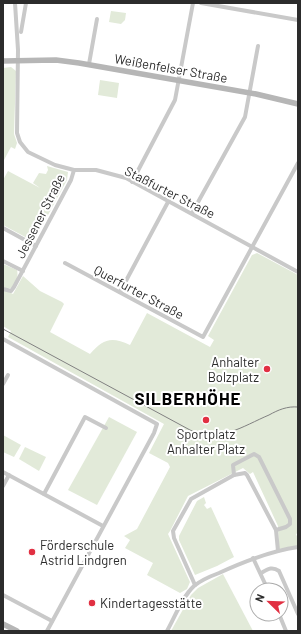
<svg xmlns="http://www.w3.org/2000/svg" width="301" height="634" font-family="Barlow,sans-serif">
  <rect width="100%" height="100%" fill="#fff"/>
  <!-- green -->
  <g fill="#e2ead9">
    <path d="M111,11L126,13L125,20L121,24L109,22Z"/>
    <path d="M11,67L16,71L14,134L17,143L15,149L11,147L4,160L3,68Z"/>
    <path d="M100,80L119,83L117,98L98,95Z"/>
    <path d="M47,166L68,172L67,180L36,237L34,240L29,239L3,225V180L8,171L40,188L33,183L39,173L46,174L48,170Z"/>
    <path d="M257,253L298,275V533L296,534L298,539V546L279,549L278,526L253,472L250,474L243,468L188,496L170,531L168,534L190,582L187,589L180,593L147,575L153,563L125,548L130,540L124,536L137,529L170,467L168,463L149,453L164,424L8,337L11,331L3,326V289L13,294L23,276L40,291L62,302L64,304L50,332L90,354C103,339 111,336 130,345L147,313L210,347L214,340L208,336L252,255Z"/>
    <path d="M3,264L17,270C19,278 15,293 3,287Z"/>
    <path d="M109,417L137,432L97,505L68,490Z"/>
    <path d="M3,435L21,445L14,457L3,452Z"/>
    <path d="M25,447L46,457L39,471L19,459Z"/>
    <path d="M204,497L206,503L204,505L207,509L211,507L234,557L217,566L195,575L179,540V536L197,501Z"/>
    <path d="M223,574L253,631H171L191,595L198,588Z"/>
  </g>
  <g fill="none" stroke-linecap="round" stroke-linejoin="round">
    <!-- street -->
    <g stroke="#c9c9c9" stroke-width="4">
      <path d="M15,3L18,50L17,133L20,142L28,152L55,165L74,170H96L126,178L298,272"/>
      <path d="M201,3L298,20"/>
      <path d="M21,32L26,3"/>
      <path d="M89,64L97,19"/>
      <path d="M132,182L175,100L193,3"/>
      <path d="M192,213L245,117L258,46"/>
      <path d="M3,228L36,246"/>
      <path d="M3,261L23,271"/>
      <path d="M65,263L203,337L298,163"/>
      <path d="M3,289L11,291L14,287L71,180L74,170"/>
      <path d="M120,292L168,202"/>
      <path d="M3,339L157,424L154,433L47,631"/>
      <path d="M3,384L8,375"/>
      <path d="M3,472L103,526"/>
      <path d="M234,475L233,465L254,454L259,457L290,519V524L286,527L276,530"/>
      <path d="M3,486L9,475"/>
      <path d="M44,494L85,417L106,428"/>
      <path d="M253,558L268,590"/>
      <path d="M261,573C268,569 272,566 279,571L298,614"/>
      <path d="M195,585L174,538L173,531L191,499L234,475L245,473L247,475L276,530L278,551"/>
      <path d="M3,595L52,621"/>
      <path d="M279,614L286,631"/>
      <path d="M167,631C175,617 182,597 194,586C201,580 211,576 219,573C245,561 270,551 298,547"/>
    </g>
    <!-- secondary -->
    <g stroke="#b6b6b6" stroke-width="5.5">
      <path d="M3,61L56,60L79,63L256,94L298,104"/>
      <path d="M3,624L17,631"/>
    </g>
    <!-- tram -->
    <path stroke="#818181" stroke-width="1" d="M3,329L190,430C218,444 243,426 269,415C278,410 287,406 298,407"/>
  </g>
  <!-- markers -->
  <g fill="#e13042" stroke="#fff" stroke-width="1.5">
    <circle cx="267" cy="369" r="4"/>
    <circle cx="206" cy="420" r="4"/>
    <circle cx="32" cy="552" r="4"/>
    <circle cx="92" cy="603" r="4"/>
  </g>
  <g text-anchor="middle" dominant-baseline="central" stroke-width="4" stroke-linejoin="round" paint-order="stroke">
    <!-- street labels -->
    <g font-size="13" fill="#2c2c2c" stroke="#fff">
      <text transform="translate(171 68) rotate(10)">Weißenfelser Straße</text>
      <text transform="translate(170 192) rotate(27)">Staßfurter Straße</text>
      <text transform="translate(40 216) rotate(-63)">Jessener Straße</text>
      <text transform="translate(139 292) rotate(28)">Querfurter Straße</text>
    </g>
    <!-- poi labels -->
    <g font-size="13" fill="#2c2c2c" stroke="#fff" text-anchor="start">
      <text x="259" y="362" text-anchor="end">Anhalter<tspan x="259" dy="15">Bolzplatz</tspan></text>
      <text x="206" y="434" text-anchor="middle">Sportplatz<tspan x="206" dy="15">Anhalter Platz</tspan></text>
      <text x="40" y="545">Förderschule<tspan x="40" dy="15">Astrid Lindgren</tspan></text>
      <text x="100" y="603">Kindertagesstätte</text>
    </g>
    <!-- district labels -->
    <g font-size="17" font-weight="bold" letter-spacing="1" fill="#000" stroke="#fff">
      <text x="188" y="398">SILBERHÖHE</text>
    </g>
  </g>
  <!-- border -->
  <rect width="301" height="634" fill="none" stroke="#2c2c2c" stroke-width="8"/>
  <!-- north arrow -->
  <g transform="translate(269 602) rotate(293)"><circle r="19" fill="#ffffff" stroke="#ababab"/>
  <path d="M0-3L7 15L0 10L-7 15Z" fill="#e13042"/>
  <text y="-6" font-size="11" font-weight="bold" text-anchor="middle" fill="#2c2c2c">N</text>
  </g>
</svg>
